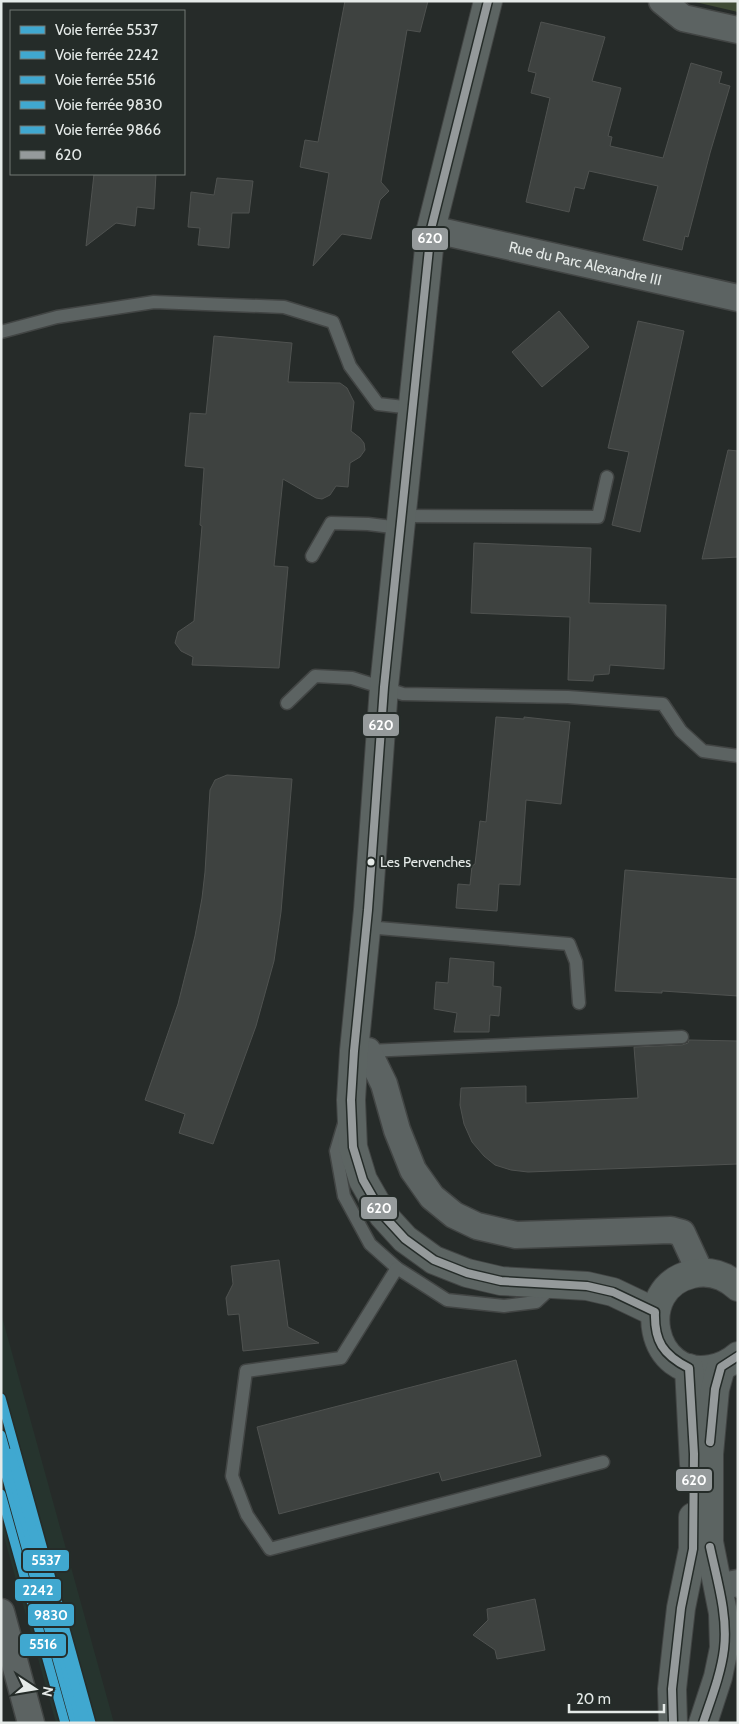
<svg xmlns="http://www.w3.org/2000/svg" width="739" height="1724" font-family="Cabin,sans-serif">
  <rect width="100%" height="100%" fill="#262b29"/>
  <!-- built -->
  <path fill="#26342e" d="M1,1313L114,1723H56L1,1526Z"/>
  <!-- green -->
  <path fill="#404b36" d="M691,1H738V12Z"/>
  <!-- building -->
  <g fill="#3e4240" stroke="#4f5250">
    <path d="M345,1H428L420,32L407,30L381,182L389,191L380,200L371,239L342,234L313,266L329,173L300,167L305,140L318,142Z"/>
    <path d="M541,22L605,37L592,81L621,88L608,136L612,137L610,146L663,158L691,63L722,72L719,83L730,86L710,153L688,237L685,236L682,250L643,240L658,186L589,171L584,189L575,187L569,212L526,202L550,98L531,93L536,73L528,71Z"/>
    <path d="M94,174H156L154,209L137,207L135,226L116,223L86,246Z"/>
    <path d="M217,178L253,181L249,213H232L229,248L198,245L200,228L188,227L191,192L214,195Z"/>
    <path d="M559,311L589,347L542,387L512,352Z"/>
    <path d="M638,321L684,331L640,532L612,525L629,452L608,448Z"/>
    <path d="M214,336L292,343L288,382L340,383L347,388L354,402L351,431L360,438L364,443L365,450L360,457L350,463L348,487L336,486L330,495L322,499L316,498L283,479L274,566L288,567L279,668L192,665L193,657L181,651L175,643L178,632L194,621L202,526L200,525L204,468L185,466L190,413L206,414Z"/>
    <path d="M728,450L738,451V557L702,559Z"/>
    <path d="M474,543L591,548L589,603L666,605L664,669L610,665L609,674L594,675L593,681L568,680L570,617L471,613Z"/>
    <path d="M496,717L524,719V717L570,722L561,804L526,800L520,885L499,884L497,911L456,908L458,884L470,885L472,866L475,864L480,821L486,822Z"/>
    <path d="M227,775L292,779L281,912L274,961L256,1026L213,1144L179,1133L185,1114L145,1100L178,1004L195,936L202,898L205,872L210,790L215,780Z"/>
    <path d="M625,870L738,879V996L662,991V993L615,991Z"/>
    <path d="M450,958L494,962L493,986L501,987L499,1016L490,1015L489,1032H454L457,1013L434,1009L436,982L448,983Z"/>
    <path d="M689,1040L738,1041V1164L528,1172L511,1170L495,1165L484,1156L472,1142L464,1124L460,1105L461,1088L526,1086V1103L638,1098L634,1047L682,1045L688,1043Z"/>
    <path d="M279,1260L288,1327L319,1343L243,1351L239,1314L228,1315L226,1298L233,1284L231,1266Z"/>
    <path d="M516,1360L541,1456L442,1481L439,1472L279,1514L257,1427Z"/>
    <path d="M535,1599L545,1650L497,1659L495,1650L473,1635L488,1620L487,1609Z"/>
  </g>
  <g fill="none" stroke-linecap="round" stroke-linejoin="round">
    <!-- lane casing -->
    <g stroke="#424544" stroke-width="15">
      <g id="lane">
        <path d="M1,332L57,317L154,302L284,307L333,322L350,366L378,404L412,408"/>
        <path d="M401,516L598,517L607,477"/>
        <path d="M312,556L331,523L368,524L400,528"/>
        <path d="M287,703L315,676L352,678L403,694L568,697L663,704L681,731L703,751L738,756"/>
        <path d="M366,927L569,944L576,962L579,1003"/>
        <path d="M368,1051L682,1037"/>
        <path d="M344,1124L336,1151L344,1196L370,1244L397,1268L447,1300L504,1306L536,1302L552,1287"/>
        <path d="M397,1268L341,1358L246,1371L232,1476L247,1515L270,1549L603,1462"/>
      </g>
    </g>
    <!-- street casing -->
    <g stroke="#424544" stroke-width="29">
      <g id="street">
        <path d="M662,1L683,18L738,30"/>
        <path id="s1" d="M431,229L738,298"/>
        <path d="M354,1051H368L384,1084L397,1130L413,1170L432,1197L454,1215L477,1226L516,1235L671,1230L682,1233L700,1272"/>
        <path d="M718,1587L738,1583"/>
        <path d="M1,1612L31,1723"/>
      </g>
    </g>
    <!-- primary casing -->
    <g stroke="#424544" stroke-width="30">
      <g id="primary">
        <path d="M488,1L431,229L384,687L368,910L354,1051L351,1100L353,1147L363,1180L383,1215L405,1239L434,1260L467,1273L501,1281L587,1286L613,1292L655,1312"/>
        <path d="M738,1287C725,1275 709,1270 692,1274C632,1288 651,1381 711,1369C721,1367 730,1363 738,1356"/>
        <path d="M689,1368L694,1464"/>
        <path d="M673,1723L672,1689L677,1643L681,1608L693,1549V1517"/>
        <path d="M703,1723L718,1677L724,1648L723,1613L709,1542V1454L715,1389L721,1367"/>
      </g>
    </g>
    <!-- lane -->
    <use href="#lane" stroke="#5c6362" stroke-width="12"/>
    <!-- street -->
    <use href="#street" stroke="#5c6362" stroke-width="26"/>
    <!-- primary -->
    <use href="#primary" stroke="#5c6462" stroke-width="28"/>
    <!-- bus-1 casing -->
    <g stroke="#252c29" stroke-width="11">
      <g id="bus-1">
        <path d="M488,1L431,229L384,687L368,910L354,1051L351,1100L353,1147L363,1180L383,1215L405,1239L434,1260L467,1273L501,1281L587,1286L613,1292L655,1312C654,1341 663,1355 689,1368L694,1454L693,1549L681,1608L672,1689L673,1723"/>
        <path d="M710,1442L715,1389L721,1367L738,1356"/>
        <path d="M703,1723C711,1699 721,1674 724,1649C728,1615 717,1580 710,1547"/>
      </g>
    </g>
    <!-- bus-1 -->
    <use href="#bus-1" stroke="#959a9b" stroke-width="8"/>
    <!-- rail-1 casing -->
    <g stroke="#252c29" stroke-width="12">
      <path id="rail-1" d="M1,1398L91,1723"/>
    </g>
    <!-- rail-2 casing -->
    <g stroke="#252c29" stroke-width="12">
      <path id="rail-2" d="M1,1457L75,1723"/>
    </g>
    <!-- rail-3 casing -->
    <g stroke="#252c29" stroke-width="12">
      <path id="rail-3" d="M1,1494L65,1723"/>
    </g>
    <!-- rail-4 casing -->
    <g stroke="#252c29" stroke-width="12">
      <path id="rail-4" d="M1,1435L81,1723"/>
    </g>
    <!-- rail-5 casing -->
    <g stroke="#252c29" stroke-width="12">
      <path id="rail-5" d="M11,1453L85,1720"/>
    </g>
    <!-- rail-1 -->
    <use href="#rail-1" stroke="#40a8d0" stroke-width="9"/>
    <!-- rail-2 -->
    <use href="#rail-2" stroke="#40a8d0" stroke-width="9"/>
    <!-- rail-3 -->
    <use href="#rail-3" stroke="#40a8d0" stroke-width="9"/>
    <!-- rail-4 -->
    <use href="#rail-4" stroke="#40a8d0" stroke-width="9"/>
    <!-- rail-5 -->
    <use href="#rail-5" stroke="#40a8d0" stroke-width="9"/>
  </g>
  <!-- markers -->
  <circle fill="#e5eae8" stroke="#252c29" stroke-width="2" cx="371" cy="862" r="4.5"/>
  <g text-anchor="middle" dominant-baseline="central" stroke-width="4" stroke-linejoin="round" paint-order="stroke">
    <!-- bus labels -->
    <g font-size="14" fill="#e5eae8" stroke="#252c29" text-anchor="start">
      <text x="380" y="862">Les Pervenches</text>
    </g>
    <!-- street labels -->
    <g font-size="15" fill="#e5eae8" stroke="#252c29">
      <text stroke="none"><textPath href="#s1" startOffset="158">Rue du Parc Alexandre III</textPath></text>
    </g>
  </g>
  <g stroke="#252c29" stroke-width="2">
    <rect x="411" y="227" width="38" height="24" rx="5" fill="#959a9b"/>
    <rect x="362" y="713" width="38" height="24" rx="5" fill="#959a9b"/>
    <rect x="360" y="1196" width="38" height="24" rx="5" fill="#959a9b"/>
    <rect x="675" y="1468" width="38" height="24" rx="5" fill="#959a9b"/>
    <rect x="22" y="1549" width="48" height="23" rx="5" fill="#40a8d0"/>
    <rect x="14" y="1578" width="48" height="24" rx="5" fill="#40a8d0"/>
    <rect x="27" y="1603" width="48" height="24" rx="5" fill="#40a8d0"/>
    <rect x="19" y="1633" width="48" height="24" rx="5" fill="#40a8d0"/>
  </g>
  <g font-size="14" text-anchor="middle" font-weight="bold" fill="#fff">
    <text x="430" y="243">620</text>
    <text x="381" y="730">620</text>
    <text x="379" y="1213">620</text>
    <text x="694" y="1485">620</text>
    <text x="46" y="1565">5537</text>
    <text x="38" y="1595">2242</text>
    <text x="51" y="1620">9830</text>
    <text x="43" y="1649">5516</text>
  </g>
  <!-- border -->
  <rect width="739" height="1724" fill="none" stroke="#e5eae8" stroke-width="5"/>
  <!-- legend -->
  <rect x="10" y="10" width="175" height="165" fill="#252c29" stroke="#727875"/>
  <rect x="20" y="26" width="25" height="8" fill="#40a8d0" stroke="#727875"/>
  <text x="55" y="35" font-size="15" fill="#e5eae8">Voie ferrée 5537</text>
  <rect x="20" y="51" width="25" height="8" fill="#40a8d0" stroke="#727875"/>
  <text x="55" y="60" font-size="15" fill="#e5eae8">Voie ferrée 2242</text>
  <rect x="20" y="76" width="25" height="8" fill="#40a8d0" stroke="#727875"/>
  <text x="55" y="85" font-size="15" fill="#e5eae8">Voie ferrée 5516</text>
  <rect x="20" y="101" width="25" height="8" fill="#40a8d0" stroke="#727875"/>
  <text x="55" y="110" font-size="15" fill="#e5eae8">Voie ferrée 9830</text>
  <rect x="20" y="126" width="25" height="8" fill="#40a8d0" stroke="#727875"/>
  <text x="55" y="135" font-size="15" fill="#e5eae8">Voie ferrée 9866</text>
  <rect x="20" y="151" width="25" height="8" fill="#959a9b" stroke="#727875"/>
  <text x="55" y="160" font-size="15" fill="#e5eae8">620</text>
  <!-- north arrow -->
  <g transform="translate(35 1689) rotate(102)" stroke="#252c29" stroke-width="4" paint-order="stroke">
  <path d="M0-4L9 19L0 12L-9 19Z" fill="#e5eae8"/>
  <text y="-8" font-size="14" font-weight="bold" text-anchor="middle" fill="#e5eae8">N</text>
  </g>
  <!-- scale -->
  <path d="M569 1704v8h95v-8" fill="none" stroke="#e5eae8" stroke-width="2.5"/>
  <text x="576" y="1704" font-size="15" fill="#e5eae8" stroke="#252c29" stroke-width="4" paint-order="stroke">20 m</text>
</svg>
